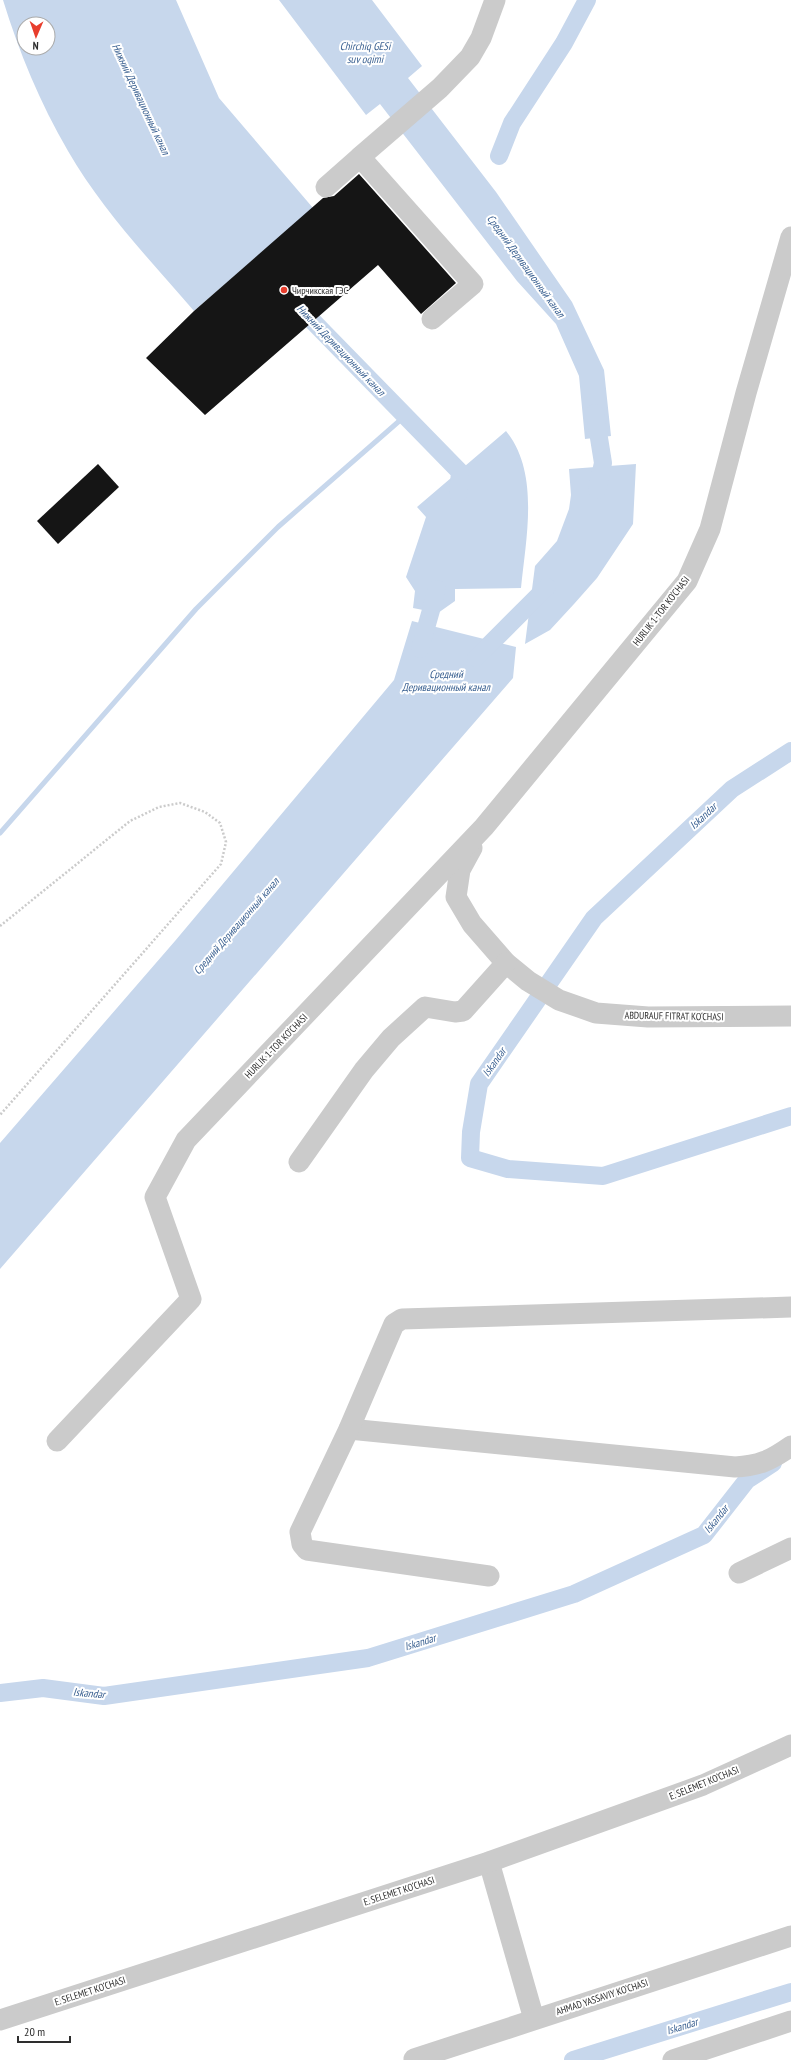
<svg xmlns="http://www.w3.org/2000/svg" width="791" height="2060" font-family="'PT Sans Narrow',sans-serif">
  <rect width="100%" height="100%" fill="#fff"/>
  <!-- water -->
  <g fill="#c7d7ec" fill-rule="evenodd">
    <path d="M3,0H176L219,98L313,208L194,311C150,260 102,210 68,151C40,103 19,52 3,0ZM24,24H48V48H24Z"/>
    <path d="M279,0H372L422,66L408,78L496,192L572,302L604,370L611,436L585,439L579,376L556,324L517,281L380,104L366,115Z"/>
    <path d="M506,431C540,473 526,538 521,588L455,589V601L438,613L413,608L415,591L406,577L426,517L417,507Z"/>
    <path d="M636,464L633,524L597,578L574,604L550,630L525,644L535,566L557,541L569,509L571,495L569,469Z"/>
    <path d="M412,621L516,647L513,678L0,1269V1143L175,941L394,680Z"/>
  </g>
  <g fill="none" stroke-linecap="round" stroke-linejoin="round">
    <!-- stream -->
    <path stroke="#c7d7ec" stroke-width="5" d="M0,833L196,609L278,527L405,416"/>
    <!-- canal -->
    <g stroke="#c7d7ec" stroke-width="18">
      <path d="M499,156L512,123L564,43L587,0"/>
      <path d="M296,304L460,472L458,494"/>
      <path d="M595,413L603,463L597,490"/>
      <path d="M420,649L437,589"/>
      <path d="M476,658L547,587"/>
      <path d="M791,751L732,789L594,918L479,1084L471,1132L470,1158L508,1169L603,1176L791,1116"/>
      <path d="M0,1693L43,1688L104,1696L368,1658L574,1594L704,1535L747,1480L773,1463"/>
      <path d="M573,2060L791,1992"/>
    </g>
  </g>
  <!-- building -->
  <g fill="#151515">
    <path d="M359,174L456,283L421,314L378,265L205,415L146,358L194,311L323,198L334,196Z"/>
    <path d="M98,464L119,487L58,544L37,521Z"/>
  </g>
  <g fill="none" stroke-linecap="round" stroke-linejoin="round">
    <!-- path -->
    <path stroke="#cbcbcb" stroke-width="2.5" stroke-dasharray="2 2" stroke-linecap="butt" d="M0,926L130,821L159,807L180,803L205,812L220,823L226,842L221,864L0,1115"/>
    <!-- minor -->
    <g stroke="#cbcbcb" stroke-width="21">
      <path d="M360,157L440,88L470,57L481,38L495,0"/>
      <path d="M326,187L360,157L473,284L432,319"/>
      <path d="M472,848L460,870L456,897L472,924L506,963L528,981L559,1000L596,1013L648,1017L791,1016"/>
      <path d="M299,1162L364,1070L391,1038L425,1007L455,1012L463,1011L506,963"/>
      <path d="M349,1429L735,1467C759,1466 771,1460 791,1446"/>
      <path d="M57,1441L191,1299L155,1197L186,1140L484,827L687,581L710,529L746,393L791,237"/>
      <path d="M739,1573L791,1548"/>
      <path d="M489,1576L307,1550L302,1544L300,1532L349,1429L394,1324L402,1319L791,1307"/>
      <path d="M489,1862L534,2019"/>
      <path d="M0,2020L489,1862L703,1785L791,1745"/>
      <path d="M414,2059L791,1936"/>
      <path d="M673,2060L791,2021"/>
    </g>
  </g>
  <!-- markers -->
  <circle fill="#e83e2d" stroke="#fff" stroke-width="1.5" cx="284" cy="290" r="4"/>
  <g text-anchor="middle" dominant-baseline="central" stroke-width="4" stroke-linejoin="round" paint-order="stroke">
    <!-- poi labels -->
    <g font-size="10" fill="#2e2e2e" stroke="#fff" text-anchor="start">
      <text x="292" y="290">Чирчикская ГЭС</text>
    </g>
    <!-- street labels -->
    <g font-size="10" fill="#2e2e2e" stroke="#fff">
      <text transform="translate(661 611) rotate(-52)">HURLIK 1-TOR KO‘CHASI</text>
      <text transform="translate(674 1016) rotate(1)">ABDURAUF FITRAT KO‘CHASI</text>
      <text transform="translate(276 1046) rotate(-46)">HURLIK 1-TOR KO‘CHASI</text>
      <text transform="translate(704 1783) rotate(-22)">E. SELEMET KO‘CHASI</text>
      <text transform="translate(399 1891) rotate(-18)">E. SELEMET KO‘CHASI</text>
      <text transform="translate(90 1991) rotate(-18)">E. SELEMET KO‘CHASI</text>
      <text transform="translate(602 1997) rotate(-18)">AHMAD YASSAVIY KO‘CHASI</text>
    </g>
    <!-- water labels -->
    <g font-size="11" font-style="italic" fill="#3b6191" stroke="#fff">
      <text x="365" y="46">Chirchiq GESi<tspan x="365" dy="13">suv oqimi</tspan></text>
      <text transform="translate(141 99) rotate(65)">Нижний Деривационный канал</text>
      <text transform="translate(526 266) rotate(54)">Средний Деривационный канал</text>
      <text transform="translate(341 350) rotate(46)">Нижний Деривационный канал</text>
      <text x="446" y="674">Средний<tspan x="446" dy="13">Деривационный канал</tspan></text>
      <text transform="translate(703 816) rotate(-43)">Iskandar</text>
      <text transform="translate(236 926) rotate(-49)">Средний Деривационный канал</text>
      <text transform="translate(494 1062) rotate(-55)">Iskandar</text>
      <text transform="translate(716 1519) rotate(-51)">Iskandar</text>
      <text transform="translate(420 1642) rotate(-17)">Iskandar</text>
      <text transform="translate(89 1693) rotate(5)">Iskandar</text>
      <text transform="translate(682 2026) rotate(-17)">Iskandar</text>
    </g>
  </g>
  <!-- north arrow -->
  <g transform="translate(36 36) rotate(182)"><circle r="19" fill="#ffffff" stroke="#ababab"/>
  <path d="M0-3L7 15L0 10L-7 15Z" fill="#e83e2d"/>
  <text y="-6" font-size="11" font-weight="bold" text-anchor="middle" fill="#2e2e2e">N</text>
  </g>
  <!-- scale -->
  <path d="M18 2036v6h52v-6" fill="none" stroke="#2e2e2e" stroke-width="2"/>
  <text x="24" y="2036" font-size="12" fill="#2e2e2e" stroke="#ffffff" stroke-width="3" paint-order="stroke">20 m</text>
</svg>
